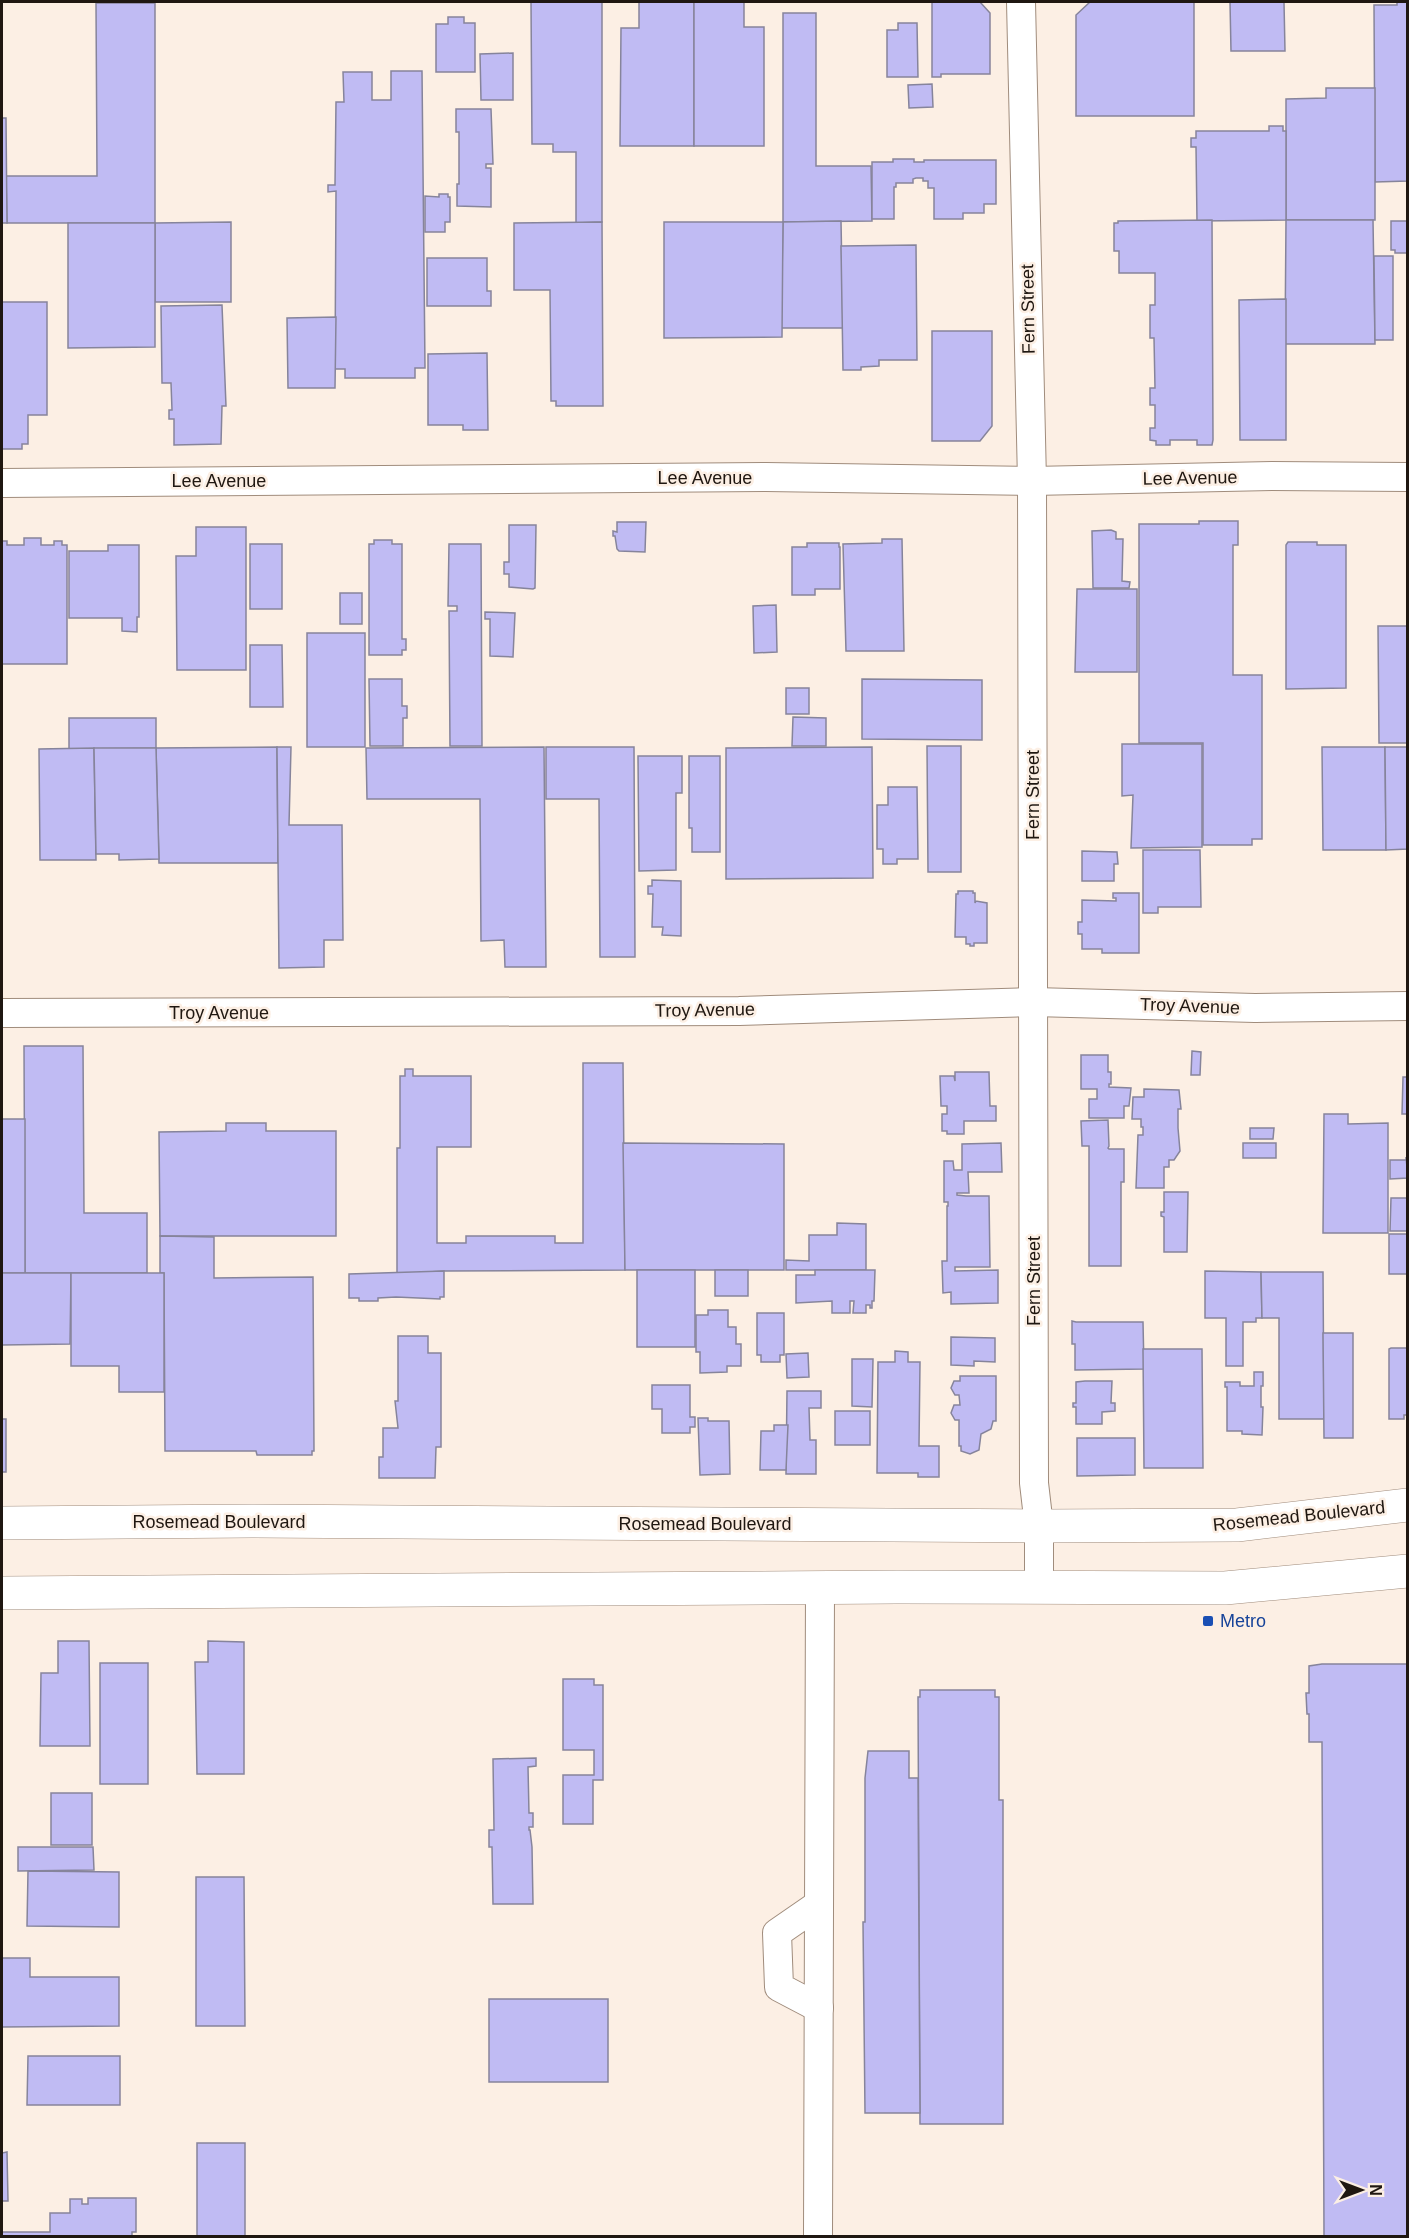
<svg xmlns="http://www.w3.org/2000/svg" width="1409" height="2238" font-family="Arial,sans-serif">
  <rect width="100%" height="100%" fill="#fcefe4"/>
  <!-- building -->
  <g fill="#c0bbf3" stroke="#86849b" stroke-width="1.5">
    <path d="M531,2H602V222L576,223V152H553V144H532Z"/>
    <path d="M639,2H694V146H620L621,28H639Z"/>
    <path d="M694,2H744V27H764V146H694Z"/>
    <path d="M932,2H980L990,13V74H941V77H932Z"/>
    <path d="M1090,2H1194V116H1076V15Z"/>
    <path d="M1230,2H1284L1285,51H1231Z"/>
    <path d="M1397,2H1408V181L1375,182L1374,5H1397Z"/>
    <path d="M96,3H155V223H7L6,176H97Z"/>
    <path d="M783,13H816V166H871L872,221L783,222Z"/>
    <path d="M448,17H464V23H475V72H436V24H448Z"/>
    <path d="M898,23H917L918,77H887V30H898Z"/>
    <path d="M513,53V100H481L480,54Z"/>
    <path d="M391,71H422L425,368H415V378H345V369H335L336,191L328,192V185H335L336,102H344L343,72H372V100H391Z"/>
    <path d="M932,84L933,107L909,108L908,85Z"/>
    <path d="M1326,88H1375V220H1286V99L1326,98Z"/>
    <path d="M456,109H491L493,164H486V168H491V207L457,206V184H459V132H456Z"/>
    <path d="M2,118H6L7,223H2Z"/>
    <path d="M1269,126H1283V131H1286V220L1197,221L1196,147H1191V138H1196V131H1269Z"/>
    <path d="M893,159H914V162H924V160H996V204H984V213H963V219H934V188H928V181H923V178H916L913,179V183H896V187H894V219H872V162H893Z"/>
    <path d="M439,194H448V197H450V222H445V232H425V196L439,197Z"/>
    <path d="M1212,220L1213,440L1212,445H1197V440H1170V445H1156V441L1150,440V428H1155V405H1150V388H1155L1154,338H1150V305H1155V273H1119V251H1114V223H1118V221Z"/>
    <path d="M1286,220H1373L1375,344H1285Z"/>
    <path d="M841,221L843,328H781L783,222Z"/>
    <path d="M1391,221H1408V253H1395V250H1391Z"/>
    <path d="M231,222V302H155V223Z"/>
    <path d="M602,222L603,406H556V401H551L550,290H514V223Z"/>
    <path d="M664,222H783L782,337L664,338Z"/>
    <path d="M68,223H155V347L68,348Z"/>
    <path d="M916,245L917,360H879V366L861,367V370H843L841,246Z"/>
    <path d="M1374,256H1393V340H1375Z"/>
    <path d="M427,258H487V291H491V306H427Z"/>
    <path d="M1286,299V440H1240L1239,300Z"/>
    <path d="M2,302H47V415H28V444H22V449H2Z"/>
    <path d="M222,305L226,406H222L221,444L174,445V419H169V410H172L171,383H162L161,306Z"/>
    <path d="M336,317L335,388H288L287,318Z"/>
    <path d="M932,331H992V426L980,441H932Z"/>
    <path d="M487,353L488,430H463V425H428V354Z"/>
    <path d="M1199,521H1238V545H1233V675H1262V839H1252V845H1203V743H1139V524H1199Z"/>
    <path d="M617,522H646L645,552L619,551L617,549L615,536H613V531L617,532Z"/>
    <path d="M509,525H536L535,588L533,589L509,587V574H504V562H509Z"/>
    <path d="M196,527H246V670H177L176,556H196Z"/>
    <path d="M1111,530L1116,532V539H1123L1122,581L1130,582L1129,588H1093L1092,531Z"/>
    <path d="M24,538H41V545H54V541H62V545H67V664H2V541H7V545H24Z"/>
    <path d="M882,539H902L904,651H846L843,544L882,543Z"/>
    <path d="M374,540H392V544H402V639H406V650H402V655H369V544H374Z"/>
    <path d="M1288,542H1317V545H1346V688L1286,689V545Z"/>
    <path d="M807,543H839V547H840V589H815V595H792V547H807Z"/>
    <rect x="250" y="544" width="32" height="65"/>
    <path d="M449,544H481L482,746H450L449,611H457V606H448Z"/>
    <path d="M108,545H139V617H137V632L122,631V618H69V551H108Z"/>
    <path d="M1077,589H1137V672H1075Z"/>
    <rect x="340" y="593" width="22" height="31"/>
    <path d="M776,605L777,652L754,653L753,606Z"/>
    <path d="M485,612L515,613L513,657L490,656V619H485Z"/>
    <path d="M1378,626H1408V743H1379Z"/>
    <rect x="307" y="633" width="58" height="114"/>
    <path d="M250,645H282L283,707H250Z"/>
    <path d="M369,679H402V706H407V718H403V746H370Z"/>
    <path d="M862,679L982,680V740L862,739Z"/>
    <rect x="786" y="688" width="23" height="26"/>
    <path d="M793,717L826,718V746H792Z"/>
    <path d="M69,718H156V748L69,749Z"/>
    <path d="M1122,744H1202V847L1131,848L1133,795L1122,796Z"/>
    <path d="M927,746H961V872H928Z"/>
    <path d="M277,747L278,863H159L156,748Z"/>
    <path d="M277,747H291L289,825H342L343,940H324V967L279,968Z"/>
    <path d="M544,747L546,967H505L504,940L481,941L480,799H367L366,748Z"/>
    <path d="M546,747H634L635,957H600L599,799H546Z"/>
    <path d="M872,747L873,878L726,879V748Z"/>
    <path d="M1322,747H1385L1386,850H1323Z"/>
    <path d="M1385,747H1408V849L1386,850Z"/>
    <path d="M94,748L96,860H40L39,749Z"/>
    <path d="M94,748H156L159,859L119,860V854H96Z"/>
    <path d="M638,756H682V793H676V870L639,871Z"/>
    <path d="M689,756H720V852H692V828H689Z"/>
    <path d="M888,787H917L918,859H897V864H883V849H877V805H888Z"/>
    <path d="M1143,850H1200L1201,907H1158V913H1143Z"/>
    <path d="M1082,851L1117,852L1118,864H1114V881H1082Z"/>
    <path d="M652,880L681,881V936L662,935L663,927H652L653,894H648V886H652Z"/>
    <path d="M958,891H973V893H975V903L976,901L987,903V943H974V946H970V944H966V937H955L956,894H958Z"/>
    <path d="M1113,893H1139V953H1102V949H1082V934H1078V922H1082V900L1116,901V898H1113Z"/>
    <path d="M24,1046H83L84,1213H147V1273H25Z"/>
    <path d="M1192,1051L1201,1052L1200,1075H1191Z"/>
    <path d="M1081,1055H1108V1072H1111V1084H1109V1087L1131,1088L1129,1106H1124V1118H1089V1099H1097V1089H1081Z"/>
    <path d="M583,1063H623L625,1270L444,1271L397,1274V1148H400V1076H405V1069H413V1076H471V1147H437V1243H466V1236H555V1243H583Z"/>
    <path d="M955,1072H989L990,1106H996V1121H964V1134H947V1131H942V1114H947V1106H941L940,1076H954L955,1081Z"/>
    <path d="M1403,1077H1408V1114H1402Z"/>
    <path d="M1144,1089L1179,1090L1181,1109H1178V1128L1180,1151L1174,1160H1169V1167H1164V1188H1136L1138,1135H1143V1127H1141V1119H1132L1133,1097H1144Z"/>
    <path d="M1324,1114H1348V1124L1388,1123V1233H1323Z"/>
    <rect x="2" y="1119" width="23" height="154"/>
    <path d="M1108,1120L1109,1146L1108,1148L1109,1149H1124V1182H1121V1266H1089V1146H1082L1081,1121Z"/>
    <path d="M226,1123H266V1131H336V1236H160L159,1132L226,1131Z"/>
    <path d="M1250,1128H1274L1273,1139H1250Z"/>
    <path d="M623,1143L784,1144V1270H625Z"/>
    <path d="M1001,1143L1002,1172H968L969,1193H957V1195L966,1196H989L990,1267H955V1271L998,1270V1303L951,1304V1292L943,1293L942,1261H947V1206H948V1202H944V1161H953L954,1170H962V1144Z"/>
    <rect x="1243" y="1143" width="33" height="15"/>
    <path d="M1406,1157L1408,1178L1390,1179V1160H1406Z"/>
    <path d="M1164,1192H1188L1187,1252H1164V1217L1161,1216V1212H1164Z"/>
    <path d="M1391,1198H1408V1231H1390Z"/>
    <path d="M837,1223L866,1224V1270H786V1260L809,1261V1235H837Z"/>
    <rect x="1389" y="1234" width="19" height="40"/>
    <path d="M160,1236L214,1237V1278L313,1277L314,1451H312V1455H257L256,1451H165L164,1273H160Z"/>
    <rect x="637" y="1270" width="58" height="77"/>
    <rect x="715" y="1270" width="33" height="26"/>
    <path d="M815,1270H875L874,1301H872V1308H870V1305H866V1313H853L854,1301H850V1313H832V1301L796,1303V1275H815Z"/>
    <path d="M444,1271V1297H440V1299L396,1297L378,1298V1301H359V1298H349V1274Z"/>
    <path d="M1205,1271L1261,1272L1262,1318H1256V1322H1243V1366H1226V1318H1205Z"/>
    <path d="M1261,1272H1323L1324,1419H1279V1318H1262Z"/>
    <path d="M2,1273H71L70,1344L2,1345Z"/>
    <path d="M71,1273H164V1392H119V1366H71Z"/>
    <path d="M708,1310H728V1327H736V1344H741V1366H727V1372L700,1373V1352H696V1315H708Z"/>
    <path d="M757,1313H784V1355H780V1362H761V1355H757Z"/>
    <path d="M1072,1321L1076,1322H1143L1144,1369L1075,1370V1344H1072Z"/>
    <path d="M1323,1333H1353V1438H1324Z"/>
    <path d="M398,1336H428V1353H441V1447H436L435,1478H379V1457H383V1428H398L395,1401H398Z"/>
    <path d="M951,1337L995,1338V1362L974,1361V1366L951,1365Z"/>
    <path d="M1391,1348H1408V1415H1404V1419H1389V1349Z"/>
    <path d="M1143,1349H1202L1203,1468H1144Z"/>
    <path d="M895,1351L908,1352V1362H920L919,1446H939V1477H918V1473H877L878,1362H895Z"/>
    <path d="M808,1353L809,1377L787,1378L786,1354Z"/>
    <path d="M852,1359H873L872,1407L852,1406Z"/>
    <path d="M1254,1372H1263V1386H1261V1407H1263L1262,1435L1242,1434V1431H1227V1387H1225V1382H1240V1386H1254Z"/>
    <path d="M960,1376H996V1421H993L991,1429L981,1434L979,1450L970,1454L961,1451V1446H959V1420H955L951,1413L954,1405H960L959,1395H955L951,1388L954,1381H960Z"/>
    <path d="M1085,1381H1112L1111,1403H1115V1411L1102,1412V1424H1076V1407H1073V1403H1076V1382Z"/>
    <path d="M652,1385H690V1417H695V1427H690V1433H662V1409H652Z"/>
    <path d="M787,1391H821V1408H809L810,1440H816V1474H786Z"/>
    <rect x="835" y="1411" width="35" height="34"/>
    <path d="M698,1418H708V1421H729L730,1474L700,1475Z"/>
    <rect x="2" y="1419" width="4" height="53"/>
    <path d="M774,1425H788L786,1470H760L761,1431H774Z"/>
    <path d="M1077,1438H1135V1475L1077,1476Z"/>
    <path d="M58,1641H89L90,1746H40L41,1673H58Z"/>
    <path d="M208,1641L244,1642V1774H197L195,1662H208Z"/>
    <rect x="100" y="1663" width="48" height="121"/>
    <path d="M1322,1664H1408V2236H1324L1322,1742H1309V1714H1307L1306,1693H1309V1666Z"/>
    <path d="M563,1679H594V1685H603V1780H593V1824H563V1775H594V1750H563Z"/>
    <path d="M920,1690H995V1697H999V1800H1003V2124H920L918,1697H920Z"/>
    <path d="M868,1751H909V1778H918L920,2113H865L863,1922H865V1778Z"/>
    <path d="M536,1758V1766L528,1767L529,1813H533V1827H529V1830H530L532,1847L533,1904H493L492,1847H489V1830H494L493,1759Z"/>
    <rect x="51" y="1793" width="41" height="52"/>
    <path d="M18,1847H93L94,1870L18,1871Z"/>
    <path d="M28,1871L119,1872V1927L27,1926Z"/>
    <path d="M196,1877H244L245,2026H196Z"/>
    <path d="M2,1958H30V1977H119V2026L2,2027Z"/>
    <rect x="489" y="1999" width="119" height="83"/>
    <path d="M28,2056H120V2105H27Z"/>
    <rect x="197" y="2143" width="48" height="93"/>
    <path d="M7,2152L8,2201H2V2153Z"/>
    <path d="M88,2198H136V2232H132V2236H2V2232H50V2213H70V2199H82V2204H88Z"/>
  </g>
  <g fill="none" stroke-linecap="round" stroke-linejoin="round">
    <!-- minor casing -->
    <g stroke="#a08c7c" stroke-width="30">
      <g id="minor">
        <path d="M1021,2L1032,481L1034,1483L1039,1526V1588"/>
        <path d="M2,483L766,477L1032,481L1272,476L1408,477"/>
        <path d="M2,1013L739,1011L1034,1002L1255,1008L1408,1006"/>
        <path d="M819,2008L779,1987L777,1933L819,1904"/>
        <path d="M818,2236L820,1588"/>
      </g>
    </g>
    <!-- primary casing -->
    <g stroke="#a08c7c" stroke-width="34">
      <g id="primary">
        <path d="M2,1523L252,1521L1039,1526L1237,1525L1408,1505"/>
        <path d="M2,1593L897,1587L1225,1588L1408,1571"/>
      </g>
    </g>
    <!-- minor -->
    <use href="#minor" stroke="#fff" stroke-width="28"/>
    <!-- primary -->
    <use href="#primary" stroke="#fff" stroke-width="33"/>
  </g>
  <!-- markers -->
  <rect fill="#1a4fb4" stroke="#fcefe4" stroke-width="2" x="1202" y="1615" width="12" height="12" rx="3"/>
  <g text-anchor="middle" dominant-baseline="central" stroke-width="5" stroke-linejoin="round" paint-order="stroke">
    <!-- street labels -->
    <g font-size="18" fill="#1f1711" stroke="#fcefe4">
      <text transform="translate(1028 309) rotate(-91)">Fern Street</text>
      <text x="705" y="478">Lee Avenue</text>
      <text transform="translate(1190 478) rotate(-1)">Lee Avenue</text>
      <text x="219" y="481">Lee Avenue</text>
      <text transform="translate(1033 795) rotate(-90)">Fern Street</text>
      <text transform="translate(1190 1006) rotate(2)">Troy Avenue</text>
      <text transform="translate(705 1010) rotate(-1)">Troy Avenue</text>
      <text x="219" y="1013">Troy Avenue</text>
      <text transform="translate(1034 1281) rotate(-90)">Fern Street</text>
      <text transform="translate(1299 1516) rotate(-6)">Rosemead Boulevard</text>
      <text x="219" y="1522">Rosemead Boulevard</text>
      <text x="705" y="1524">Rosemead Boulevard</text>
    </g>
    <!-- transit labels -->
    <g font-size="18" fill="#164399" stroke="#fcefe4" text-anchor="start">
      <text x="1220" y="1621">Metro</text>
    </g>
  </g>
  <!-- border -->
  <rect width="1409" height="2238" fill="none" stroke="#1f1711" stroke-width="6"/>
  <!-- north arrow -->
  <g transform="translate(1361 2190) rotate(90)" stroke="#fcefe4" stroke-width="4.5" paint-order="stroke">
  <path d="M0-4.5L10 22L0 15L-10 22Z" fill="#1f1711"/>
  <text y="-9" font-size="16" font-weight="bold" text-anchor="middle" fill="#1f1711">N</text>
  </g>
</svg>
